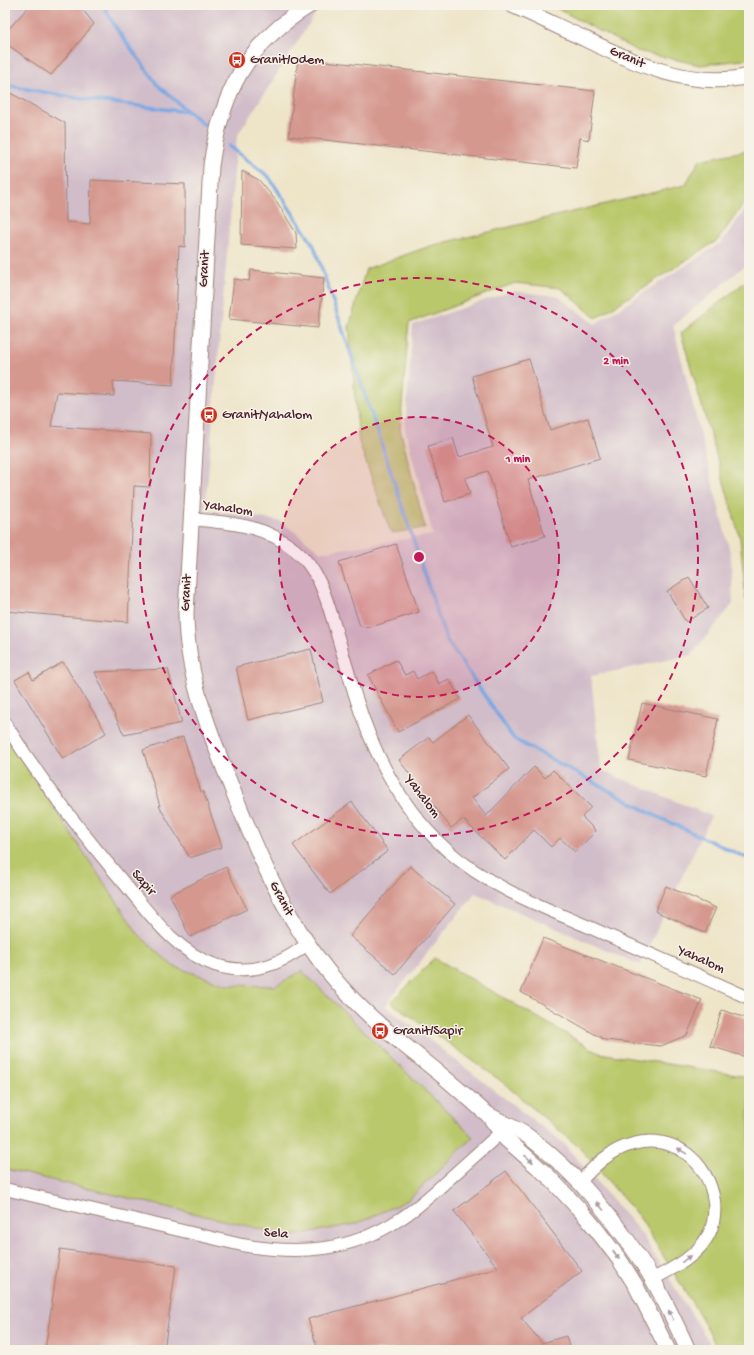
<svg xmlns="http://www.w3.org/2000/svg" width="754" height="1355" font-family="'Gochi Hand',sans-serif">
  <rect width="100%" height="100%" fill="#f7f3e8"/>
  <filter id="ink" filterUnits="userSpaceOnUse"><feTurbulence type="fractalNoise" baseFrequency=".025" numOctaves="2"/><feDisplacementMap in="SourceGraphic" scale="8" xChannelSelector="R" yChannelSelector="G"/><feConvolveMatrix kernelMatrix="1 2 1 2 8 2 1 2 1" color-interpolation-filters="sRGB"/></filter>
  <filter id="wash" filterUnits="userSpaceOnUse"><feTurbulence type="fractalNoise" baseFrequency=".012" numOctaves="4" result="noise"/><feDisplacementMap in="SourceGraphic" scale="16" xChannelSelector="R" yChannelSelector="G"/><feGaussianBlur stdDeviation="0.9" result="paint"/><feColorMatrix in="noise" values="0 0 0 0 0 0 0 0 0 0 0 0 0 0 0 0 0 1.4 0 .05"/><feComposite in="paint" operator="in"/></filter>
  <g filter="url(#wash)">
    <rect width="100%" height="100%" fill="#eee5c9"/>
    <!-- industrial -->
    <path fill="#d1bdc9" d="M5,5H321L237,136L205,510L280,521L321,552L433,535L405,429L413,325L512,291L557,296L595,324L721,243L749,204V262L673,326L731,556L733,604L691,655L591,676L601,770L711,816L640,965L475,893L385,1006L564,1144L640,1232L714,1350H5Z"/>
    <!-- green -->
    <g fill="#b9c86b" stroke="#82744b">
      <path d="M551,5H749V58L743,60L700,65L637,51Z"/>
      <path d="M749,150V196L718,240L596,318L561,288L515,283L409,323L400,429L425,528L391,533L359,442L349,327L366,269L430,246L685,185L700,160Z"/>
      <path d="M749,279V601L746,600L740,538L681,333Z"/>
      <path d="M5,735L139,935L173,966L227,985L275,986L302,971L473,1137L408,1200L356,1224L290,1236L5,1169Z"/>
      <path d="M435,958L599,1053L749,1077V1350H718L701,1317L640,1218L579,1147L501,1081L391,1002Z"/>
    </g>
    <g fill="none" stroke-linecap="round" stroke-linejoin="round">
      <!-- stream -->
      <g stroke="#78a7e2" stroke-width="3.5">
        <path d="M103,5L116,28L157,84L188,112L206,126"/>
        <path d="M5,85L82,99L188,112"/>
        <path d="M229,146L269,177L314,246L378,433L446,639L514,739L658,817L749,859"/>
      </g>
    </g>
    <g id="blocks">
      <!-- building -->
      <g fill="#d5988f">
        <path d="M30,5H79L94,24L51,75L5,43V33Z"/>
        <path d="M298,58L595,91L589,140L580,138L576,168L289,136Z"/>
        <path d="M5,90L65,123L66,222L90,224L91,180L185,184V247L179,246L173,385L113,381L114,396L57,392L51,426L151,434L150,487L134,486L128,622L5,611Z"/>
        <path d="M242,171L259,180L277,202L296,233L297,249L241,245Z"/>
        <path d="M251,270L324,278L318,328L229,319L234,279L249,281Z"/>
        <path d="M529,359L550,430L588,418L600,458L528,480L545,536L511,547L488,471L465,478L470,494L445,502L428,446L453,438L459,457L493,447L472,376Z"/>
        <path d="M396,544L419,612L371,627L360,626L339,562Z"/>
        <path d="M689,577L708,608L686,622L667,591Z"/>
        <path d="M311,649L323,702L248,720L236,667Z"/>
        <path d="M396,660L405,675L413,671L417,679L432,671L439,684L449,679L460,699L398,732L368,675Z"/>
        <path d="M63,662L106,733L63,759L15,680L29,672L33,680Z"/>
        <path d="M168,669L182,723L124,735L95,672Z"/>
        <path d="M642,703L718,719L706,776L629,760Z"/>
        <path d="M468,715L509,769L472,798L486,816L534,767L545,778L553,770L591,807L582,817L596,831L575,852L560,838L551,847L534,830L505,860L463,819L451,828L399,760L429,737L433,742Z"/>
        <path d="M183,737L201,792L203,791L222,847L190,858L159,806H160L143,750Z"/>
        <path d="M352,802L388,851L330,894L293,845Z"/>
        <path d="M410,866L455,904L395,974L350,936Z"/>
        <path d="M226,867L247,909L190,937L170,895Z"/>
        <path d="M666,886L716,908L705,933L655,911Z"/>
        <path d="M543,938L702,1000L687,1035L661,1046L605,1040L521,992Z"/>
        <path d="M722,1010L749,1019V1058L710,1046Z"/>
        <path d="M506,1171L582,1271L521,1318L542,1343L566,1336L570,1350H318L308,1319L498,1268L454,1211Z"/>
        <path d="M60,1249L176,1266L164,1350H45Z"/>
      </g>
    </g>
  </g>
  <g filter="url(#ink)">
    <use href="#blocks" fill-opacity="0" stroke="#9c827a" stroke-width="1"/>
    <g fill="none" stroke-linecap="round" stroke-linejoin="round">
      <!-- minor casing -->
      <g stroke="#9c827a" stroke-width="14">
        <g id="minor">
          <path d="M191,519C231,523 263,524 295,550C321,571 328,604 337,634C343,654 349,675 355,695C373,753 401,809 447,850C488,886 540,906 589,927C643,951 696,974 749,998"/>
          <path d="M5,723C40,780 81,832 124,883C149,913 176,952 215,965C249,976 281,965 307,944"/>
          <path d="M579,1183C594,1166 610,1150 633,1144C673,1133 708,1161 714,1201C715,1212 714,1224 709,1234C698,1256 674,1268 653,1279"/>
          <path d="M5,1189L242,1245C299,1255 350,1252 400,1219C418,1208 433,1193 449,1179C469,1161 488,1144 508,1126"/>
        </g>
      </g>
      <!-- tertiary casing -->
      <g stroke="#9c827a" stroke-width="17">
        <g id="tertiary">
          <path d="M310,5C246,44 221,93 211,166L186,613C186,674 209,730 231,786C260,859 291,933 345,991C373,1022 407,1047 439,1073C450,1082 460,1091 471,1100C477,1105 482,1111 489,1115C502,1123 517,1128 529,1137C578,1174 622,1227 653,1280C666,1302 677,1326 688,1350"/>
          <path d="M512,5C537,16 561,28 585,39C635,63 691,90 749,76"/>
          <path d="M489,1116L506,1139L548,1176L581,1211L596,1229L619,1259L636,1286L668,1350"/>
        </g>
      </g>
      <!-- minor -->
      <use href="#minor" stroke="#fff" stroke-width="12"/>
      <!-- tertiary -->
      <use href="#tertiary" stroke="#fff" stroke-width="15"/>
    </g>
    <!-- one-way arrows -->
    <defs><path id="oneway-solid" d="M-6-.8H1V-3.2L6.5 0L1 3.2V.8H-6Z"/></defs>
    <g fill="#ae9aa0">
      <use href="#oneway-solid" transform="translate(682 1151) rotate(-148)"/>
      <use href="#oneway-solid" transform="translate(529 1159) rotate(41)"/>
      <use href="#oneway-solid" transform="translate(600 1206) rotate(-131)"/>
      <use href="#oneway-solid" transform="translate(616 1255) rotate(55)"/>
      <use href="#oneway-solid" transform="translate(686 1259) rotate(-37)"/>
      <use href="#oneway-solid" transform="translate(671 1315) rotate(-116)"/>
    </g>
  </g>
  <!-- distance rings -->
  <circle cx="419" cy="557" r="140" fill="#c2185b" fill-opacity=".12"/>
  <g fill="none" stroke="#c2185b" stroke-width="2" stroke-dasharray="7 5">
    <circle cx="419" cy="557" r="140"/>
    <circle cx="419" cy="557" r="279"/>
  </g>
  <!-- icons -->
  <defs>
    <g id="bus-disc" transform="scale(0.9)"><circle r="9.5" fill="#c8321e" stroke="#f7f3e8"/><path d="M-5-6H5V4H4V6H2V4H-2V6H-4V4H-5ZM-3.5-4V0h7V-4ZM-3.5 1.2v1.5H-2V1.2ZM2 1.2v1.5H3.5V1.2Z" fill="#fff"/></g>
  </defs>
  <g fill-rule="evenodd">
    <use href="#bus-disc" x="237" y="60"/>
    <use href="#bus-disc" x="209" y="415"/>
    <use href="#bus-disc" x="380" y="1031"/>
  </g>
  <g text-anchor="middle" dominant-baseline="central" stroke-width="3" stroke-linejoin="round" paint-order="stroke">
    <!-- street labels -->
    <g font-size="14" fill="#4a1f2b" stroke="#f7f3e8">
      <text transform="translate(627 58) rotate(23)">Granit</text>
      <text transform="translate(205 269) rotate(-87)">Granit</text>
      <text transform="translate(228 509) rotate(9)">Yahalom</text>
      <text transform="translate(187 593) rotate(-87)">Granit</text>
      <text transform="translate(422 797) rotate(53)">Yahalom</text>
      <text transform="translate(143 883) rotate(49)">Sapir</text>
      <text transform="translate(281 899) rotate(62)">Granit</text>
      <text transform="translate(701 960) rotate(24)">Yahalom</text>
      <text transform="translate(276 1234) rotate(5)">Sela</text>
    </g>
    <!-- poi labels -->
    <g font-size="14" fill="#4a1f2b" stroke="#f7f3e8" text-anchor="start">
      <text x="250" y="60">Granit/Odem</text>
      <text x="222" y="415">Granit/Yahalom</text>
      <text x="393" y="1031">Granit/Sapir</text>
    </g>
  </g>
  <circle cx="419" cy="557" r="6" fill="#c2185b" stroke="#f7f3e8" stroke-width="2"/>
  <g font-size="12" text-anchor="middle" font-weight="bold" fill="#c2185b" stroke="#f7f3e8" stroke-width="3" stroke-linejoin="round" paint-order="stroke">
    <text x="616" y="364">2 min</text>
    <text x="518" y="462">1 min</text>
  </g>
  <!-- margin -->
  <rect width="754" height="1355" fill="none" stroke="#f7f3e8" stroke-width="20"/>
</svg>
